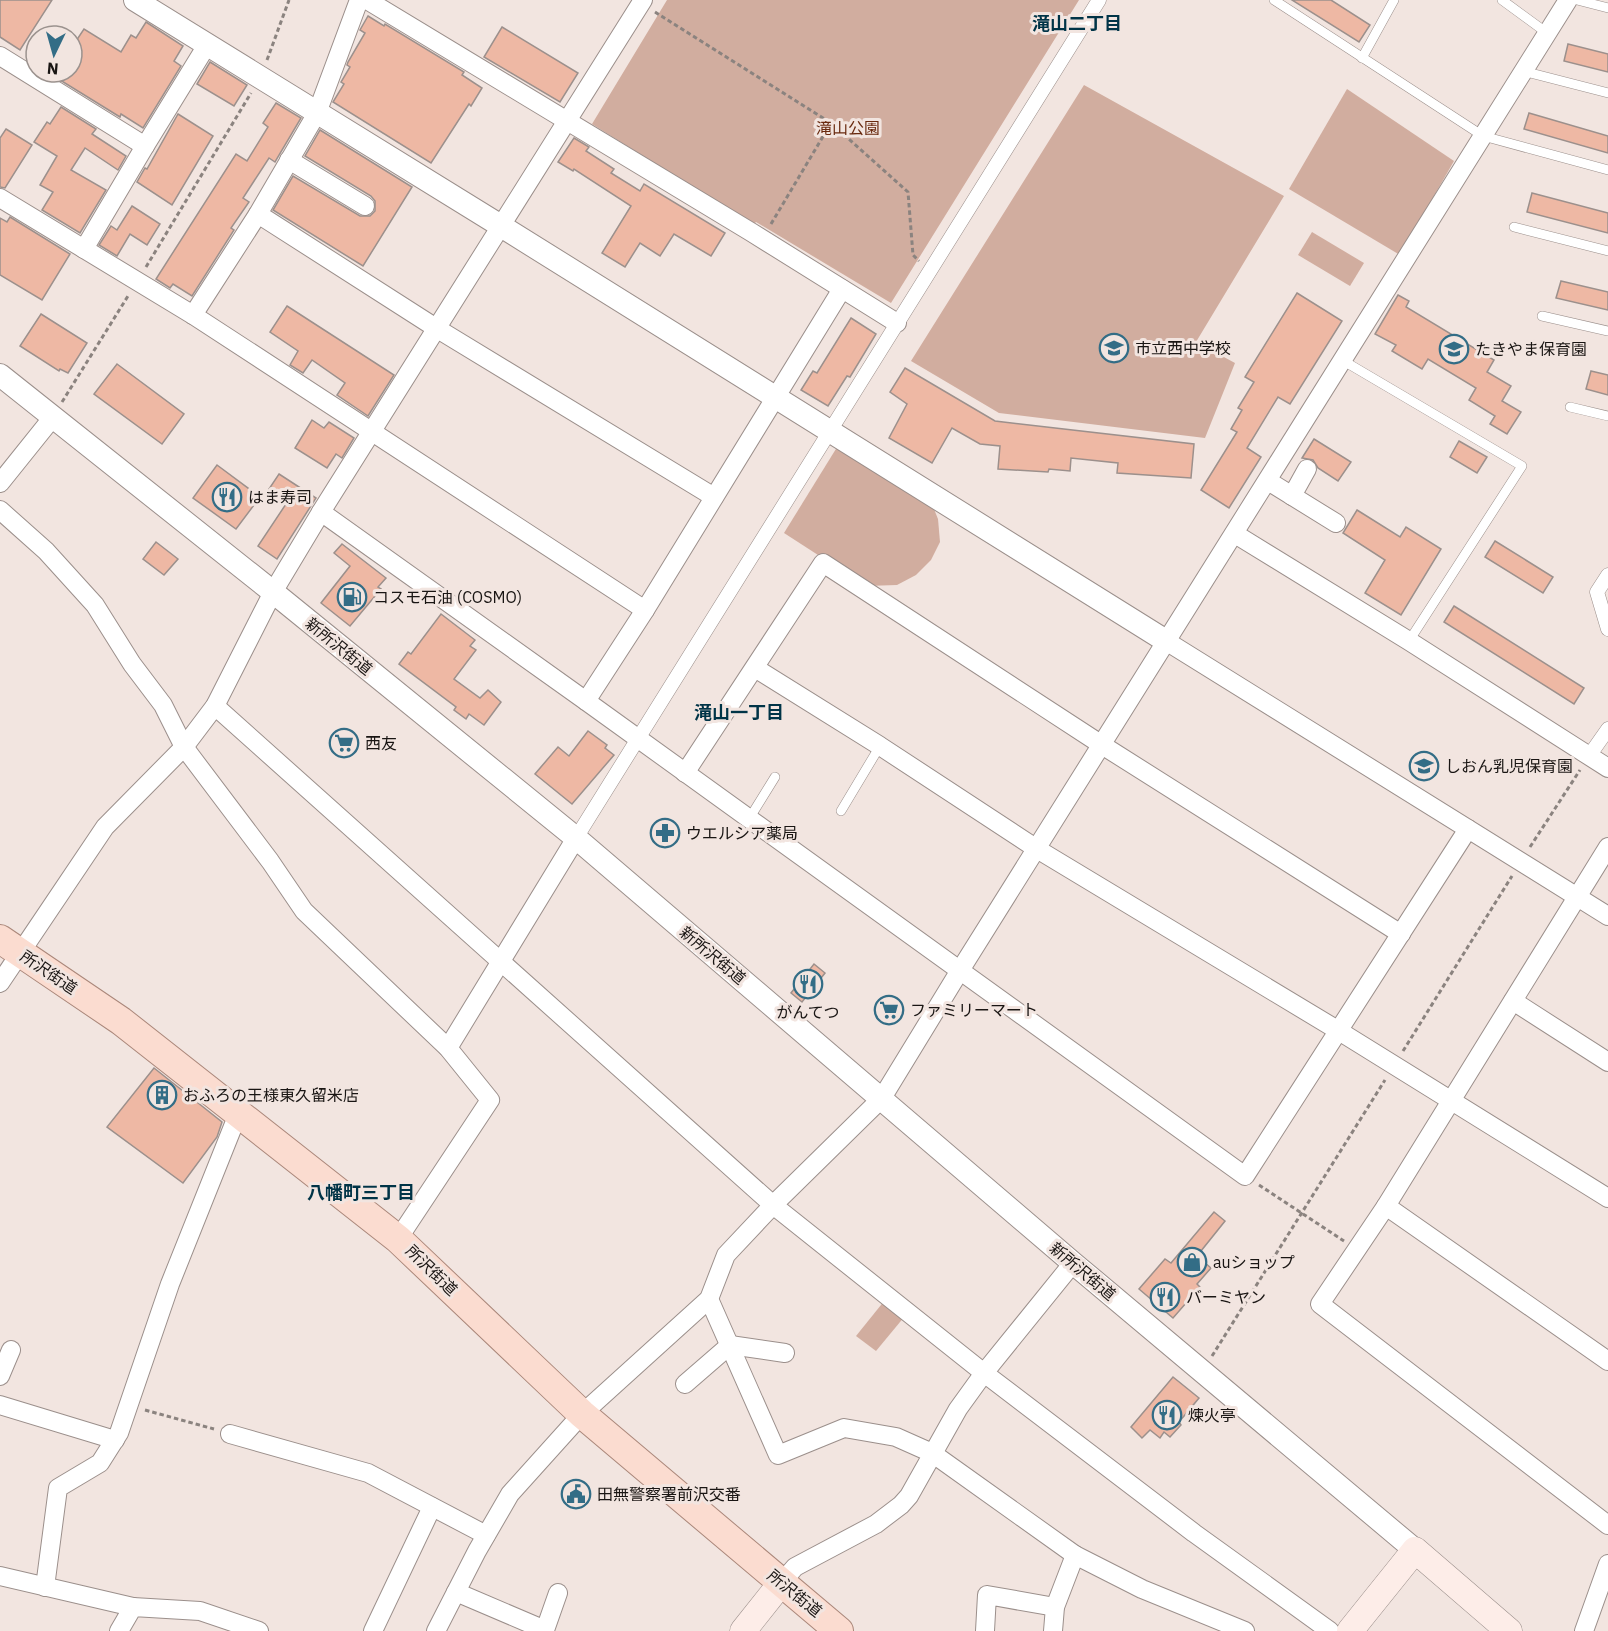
<svg xmlns="http://www.w3.org/2000/svg" width="1608" height="1631" font-family="'IBM Plex Sans','Noto Sans JP',sans-serif">
  <rect width="100%" height="100%" fill="#f2e5e0"/>
  <!-- green -->
  <g fill="#d1ad9f">
    <path d="M667,0H1079L891,303L756,222L753,225L592,124Z"/>
    <path d="M1084,85L1284,196L1196,342L1235,363L1205,438L999,413L911,361Z"/>
    <path d="M1347,89L1454,161L1400,255L1289,189Z"/>
    <path d="M1312,232L1364,263L1350,286L1298,255Z"/>
    <path d="M839,444L930,499L938,519L940,542L931,560L916,575L897,585L866,586L784,533Z"/>
    <path d="M885,1300L905,1316L876,1351L856,1336Z"/>
  </g>
  <!-- building -->
  <g fill="#eeb8a4" stroke="#9c908c" stroke-width="1.5">
    <path d="M0,0H52L20,50L0,37Z"/>
    <path d="M1292,0H1331L1370,25L1359,42Z"/>
    <path d="M368,16L384,26L385,24L464,72L462,75L482,88L471,106L469,104L431,163L333,102L344,84L341,82L350,67L347,65L348,62L365,33L360,30Z"/>
    <path d="M146,22L183,46L174,61L181,66L143,128L121,114L120,117L47,72H72V56L78,46L74,44L84,29L121,52L131,35L136,38Z"/>
    <path d="M502,27L578,73L560,102L484,57Z"/>
    <path d="M1568,44L1608,54V72L1564,61Z"/>
    <path d="M210,62L247,85L234,106L197,84Z"/>
    <path d="M276,103L301,118L275,162L269,158L243,198L249,202L231,228L234,230L192,296L173,284L170,288L156,279L236,154L247,161L268,127L263,123Z"/>
    <path d="M61,107L96,129L92,134L126,156L118,170L85,148L71,170L106,190L80,233L42,210L53,192L40,185L57,156L34,142L47,122L50,124Z"/>
    <path d="M1529,113L1608,136V153L1524,129Z"/>
    <path d="M178,114L213,136L172,205L137,182L145,168L147,169Z"/>
    <path d="M6,129L32,145L5,188L0,187V138Z"/>
    <path d="M320,130L412,187L363,266L273,210L293,176L360,216H370L375,211V201L371,196L305,156Z"/>
    <path d="M574,138L589,147L586,151L614,169L611,173L640,191L644,184L725,233L711,256L674,234L660,256L640,243L625,267L602,253L631,206L574,169L573,171L558,162Z"/>
    <path d="M1532,193L1608,213V233L1527,212Z"/>
    <path d="M132,206L160,224L147,245L130,234L117,256L99,245L111,226L117,230Z"/>
    <path d="M10,217L70,254L42,300L0,275V218L7,222Z"/>
    <path d="M1561,281L1608,292V310L1556,298Z"/>
    <path d="M1297,293L1342,321L1290,404L1278,397L1247,448L1261,457L1229,508L1201,490L1237,432L1231,429L1242,410L1238,408L1254,382L1245,377Z"/>
    <path d="M1398,295L1409,301L1406,307L1494,360L1487,372L1511,386L1502,401L1521,412L1507,434L1490,424L1495,416L1469,400L1476,388L1428,359L1422,369L1392,351L1396,345L1375,334Z"/>
    <path d="M287,306L394,375L368,416L337,395L345,383L312,360L303,373L290,365L298,351L270,332Z"/>
    <path d="M41,314L87,343L68,373L60,369L59,371L20,346Z"/>
    <path d="M851,318L876,334L850,377L847,376L828,406L801,390L813,371L817,373Z"/>
    <path d="M117,364L184,414L162,444L94,394Z"/>
    <path d="M905,368L995,421L1194,444L1191,478L1117,473L1118,463L1071,458L1070,471L1049,469L1048,472L998,469L1000,446L980,444L952,428L932,463L889,438L907,404L890,392Z"/>
    <path d="M1591,371L1608,375V395L1586,389Z"/>
    <path d="M312,420L324,428L329,422L354,438L342,458L336,454L327,468L295,448Z"/>
    <path d="M1314,439L1351,462L1338,481L1318,468L1313,460L1302,458Z"/>
    <path d="M1459,441L1487,457L1477,473L1450,457Z"/>
    <path d="M217,465L260,497L236,529L193,498Z"/>
    <path d="M279,474L316,498L277,559L258,546L286,504L267,492Z"/>
    <path d="M1357,510L1400,537L1406,527L1441,549L1401,615L1365,593L1385,560L1343,533Z"/>
    <path d="M1495,541L1553,577L1543,593L1485,557Z"/>
    <path d="M156,542L178,559L164,575L143,559Z"/>
    <path d="M342,544L386,578L378,587L381,589L350,626L321,603L350,566L334,553Z"/>
    <path d="M1454,606L1584,688L1574,704L1444,622Z"/>
    <path d="M441,614L475,640L470,646L476,650L454,679L480,698L488,690L501,702L484,725L469,714L466,719L454,710L456,707L399,664L408,652L411,654Z"/>
    <path d="M588,731L607,745L605,748L614,755L572,804L535,774L558,747L569,756Z"/>
    <path d="M814,964L825,973L802,1002L791,993Z"/>
    <path d="M154,1068L222,1122L217,1137L183,1183L107,1127Z"/>
    <path d="M1214,1212L1225,1221L1197,1256L1211,1268L1197,1284L1200,1287L1173,1318L1139,1289L1165,1259L1171,1263Z"/>
    <path d="M1173,1377L1199,1398L1179,1422L1181,1425L1170,1437L1164,1432L1160,1438L1150,1430L1142,1438L1131,1427Z"/>
  </g>
  <g fill="none" stroke-linecap="round" stroke-linejoin="round">
    <!-- service casing -->
    <g stroke="#9b8f8b" stroke-width="10">
      <g id="service">
        <path d="M1274,0L1483,136L1608,170"/>
        <path d="M1502,0L1547,33"/>
        <path d="M1577,0L1608,8"/>
        <path d="M1362,58L1394,0"/>
        <path d="M1523,71L1608,93"/>
        <path d="M1514,227L1608,251"/>
        <path d="M1542,316L1608,331"/>
        <path d="M1342,360L1522,466L1409,641"/>
        <path d="M1570,407L1608,416"/>
        <path d="M841,811L880,746"/>
        <path d="M749,819L775,777"/>
      </g>
    </g>
    <!-- pedestrian casing -->
    <g stroke="#9b8f8b" stroke-width="15">
      <g id="pedestrian">
        <path d="M1608,575L1597,592L1608,629"/>
        <path d="M1589,756L1608,729"/>
        <path d="M576,838L1099,0"/>
      </g>
    </g>
    <!-- minor casing -->
    <g stroke="#9b8f8b" stroke-width="20">
      <g id="minor">
        <path d="M367,0L751,232L897,323"/>
        <path d="M0,56L145,146"/>
        <path d="M289,160L365,206"/>
        <path d="M0,198L193,315L645,610"/>
        <path d="M258,214L436,328L714,497"/>
        <path d="M84,249L145,146L207,45"/>
        <path d="M193,315L258,214L317,113L359,0"/>
        <path d="M1268,481L1336,523"/>
        <path d="M0,483L53,417"/>
        <path d="M1292,496L1307,469"/>
        <path d="M0,510L46,551L95,605L132,664L163,705L184,747L270,861L304,911L448,1048L490,1100L398,1239"/>
        <path d="M321,512L586,701L1245,1176L1468,829"/>
        <path d="M1235,534L1409,641L1608,768"/>
        <path d="M1166,641L1608,916"/>
        <path d="M755,668L880,746L1037,849L1339,1031L1608,1198"/>
        <path d="M586,701L645,610L842,289"/>
        <path d="M215,706L773,1205L984,1373L1194,1533L1330,1631"/>
        <path d="M685,773L823,563L1102,745L1401,934"/>
        <path d="M1608,847L1386,1206L1320,1304L1608,1525"/>
        <path d="M0,983L105,827L184,747L215,706L273,592L321,512L643,0"/>
        <path d="M1513,1001L1608,1062"/>
        <path d="M448,1048L576,838"/>
        <path d="M1386,1206L1608,1361"/>
        <path d="M709,1299L778,1455L844,1428L896,1437L932,1453L1075,1555L1055,1607L1053,1631"/>
        <path d="M0,1376L11,1350"/>
        <path d="M685,1384L730,1345L785,1353"/>
        <path d="M0,1405L115,1440"/>
        <path d="M230,1434L368,1473L486,1535"/>
        <path d="M1075,1555L1142,1589L1245,1631"/>
        <path d="M0,1576L133,1607"/>
        <path d="M782,1582L795,1567L876,1524L901,1505L909,1496L958,1409L984,1373L1073,1263"/>
        <path d="M45,1587L58,1488L100,1463L119,1433L170,1284L238,1114"/>
        <path d="M456,1592L545,1630L558,1593"/>
        <path d="M119,1631L133,1607L200,1611L259,1631"/>
        <path d="M373,1631L432,1507"/>
        <path d="M436,1631L477,1551L510,1494L582,1414L709,1299L726,1255L773,1205L882,1098L959,972L1568,0"/>
        <path d="M985,1631L987,1595L1055,1607"/>
        <path d="M1584,1631L1608,1564"/>
      </g>
    </g>
    <!-- tertiary casing -->
    <g stroke="#9b8f8b" stroke-width="24">
      <g id="tertiary">
        <path d="M135,0L501,226L1166,641"/>
        <path d="M0,375L273,592L576,838L1073,1263L1415,1550"/>
      </g>
    </g>
    <!-- secondary casing -->
    <g stroke="#9b8f8b" stroke-width="27">
      <g id="secondary">
        <path d="M743,1631L782,1582"/>
        <path d="M1350,1631L1415,1550L1509,1631"/>
      </g>
    </g>
    <!-- primary casing -->
    <g stroke="#aa877a" stroke-width="30">
      <path id="primary" d="M0,939L121,1021L398,1239L582,1414L839,1631"/>
    </g>
    <!-- path -->
    <g stroke="#8b837f" stroke-width="3" stroke-dasharray="4.5 3" stroke-linecap="butt">
      <path d="M655,12L831,123L908,192L913,255L919,261"/>
      <path d="M267,60L289,0"/>
      <path d="M771,224L831,123"/>
      <path d="M146,267L251,93"/>
      <path d="M62,402L128,296"/>
      <path d="M1530,847L1580,770"/>
      <path d="M1403,1051L1512,876"/>
      <path d="M1259,1185L1344,1241"/>
      <path d="M1212,1356L1385,1080"/>
      <path d="M145,1410L214,1429"/>
    </g>
    <!-- service -->
    <use href="#service" stroke="#fff" stroke-width="9"/>
    <!-- pedestrian -->
    <use href="#pedestrian" stroke="#fff" stroke-width="14"/>
    <!-- minor -->
    <use href="#minor" stroke="#fff" stroke-width="18"/>
    <!-- tertiary -->
    <use href="#tertiary" stroke="#fff" stroke-width="22"/>
    <!-- secondary -->
    <use href="#secondary" stroke="#fdede8" stroke-width="26"/>
    <!-- primary -->
    <use href="#primary" stroke="#fbdcd0" stroke-width="28"/>
  </g>
  <!-- icons -->
  <defs>
    <g id="school-ring" transform="scale(1.5)"><circle r="9.5" fill="#f2e5e0" stroke="#336d86" stroke-width="1.5"/><path d="M0-5L7-2L0 1L-7-2ZM-4 1L0 2.5L4 1V4Q0 6-4 4Z" fill="#336d86"/></g>
    <g id="restaurant-ring" transform="scale(1.5)"><circle r="9.5" fill="#f2e5e0" stroke="#336d86" stroke-width="1.5"/><path d="M-5-6h1v4h1v-4h1v4h1v-4h1v5L-1.5 .5V6h-2V.5L-5-1ZM5-6V6H3V1.5H1.5Q1.5-4 5-6Z" fill="#336d86"/></g>
    <g id="fuel-ring" transform="scale(1.5)"><circle r="9.5" fill="#f2e5e0" stroke="#336d86" stroke-width="1.5"/><path d="M-5.5-6h7V0h2V4h1.3V-2.5L3-4.5l.8-.8L6-3V5H2.5V1h-1V6h-7ZM-4.2-4.7v3.2H.2V-4.7Z" fill="#336d86"/></g>
    <g id="supermarket-ring" transform="scale(1.5)"><circle r="9.5" fill="#f2e5e0" stroke="#336d86" stroke-width="1.5"/><path d="M-6-5.5h2.5l.6 2H6L4.5 2H-2.5L-4.4-4H-6ZM-1.5 3.2a1.3 1.3 0 1 0 .1 0ZM3 3.2a1.3 1.3 0 1 0 .1 0Z" fill="#336d86"/></g>
    <g id="pharmacy-ring" transform="scale(1.5)"><circle r="9.5" fill="#f2e5e0" stroke="#336d86" stroke-width="1.5"/><path d="M-2-6h4v4h4v4h-4v4h-4v-4h-4v-4h4Z" fill="#336d86"/></g>
    <g id="building-ring" transform="scale(1.5)"><circle r="9.5" fill="#f2e5e0" stroke="#336d86" stroke-width="1.5"/><path d="M-4-6H4V6H1V3H-1V6H-4ZM-2.5-4.3h1.7v1.8h-1.7ZM.8-4.3h1.7v1.8H.8ZM-2.5-1h1.7V.8h-1.7ZM.8-1h1.7V.8H.8Z" fill="#336d86"/></g>
    <g id="shop-ring" transform="scale(1.5)"><circle r="9.5" fill="#f2e5e0" stroke="#336d86" stroke-width="1.5"/><path d="M-5-2.5h2.3a2.7 3.5 0 0 1 5.4 0H5L5.5 6h-11ZM-1.5-2.5h3a1.5 2.3 0 0 0-3 0Z" fill="#336d86"/></g>
    <g id="civic-ring" transform="scale(1.5)"><circle r="9.5" fill="#f2e5e0" stroke="#336d86" stroke-width="1.5"/><path d="M-.6-6.5H3V-4.5H.6V-3L4-1V1h2V6H-6V1h2V-1L-.6-3ZM-1.2 2.5V6h2.4V2.5Z" fill="#336d86"/></g>
  </defs>
  <g fill-rule="evenodd">
    <use href="#school-ring" x="1114" y="348"/>
    <use href="#school-ring" x="1454" y="349"/>
    <use href="#restaurant-ring" x="227" y="497"/>
    <use href="#fuel-ring" x="352" y="597"/>
    <use href="#supermarket-ring" x="344" y="743"/>
    <use href="#school-ring" x="1424" y="766"/>
    <use href="#pharmacy-ring" x="665" y="833"/>
    <use href="#restaurant-ring" x="808" y="984"/>
    <use href="#supermarket-ring" x="889" y="1010"/>
    <use href="#building-ring" x="162" y="1095"/>
    <use href="#shop-ring" x="1192" y="1262"/>
    <use href="#restaurant-ring" x="1165" y="1297"/>
    <use href="#restaurant-ring" x="1167" y="1415"/>
    <use href="#civic-ring" x="576" y="1494"/>
  </g>
  <g text-anchor="middle" dominant-baseline="central" stroke-width="6" stroke-linejoin="round" paint-order="stroke">
    <!-- park labels -->
    <g font-size="16" fill="#692a0f" stroke="#f2e5e0">
      <text x="848" y="128">滝山公園</text>
    </g>
    <!-- poi labels -->
    <g font-size="16" fill="#191513" stroke="#f2e5e0" text-anchor="start">
      <text x="1135" y="348">市立西中学校</text>
      <text x="1475" y="349">たきやま保育園</text>
      <text x="248" y="497">はま寿司</text>
      <text x="373" y="597">コスモ石油 (COSMO)</text>
      <text x="365" y="743">西友</text>
      <text x="1445" y="766">しおん乳児保育園</text>
      <text x="686" y="833">ウエルシア薬局</text>
      <text x="910" y="1010">ファミリーマート</text>
      <text x="808" y="1012" text-anchor="middle">がんてつ</text>
      <text x="183" y="1095">おふろの王様東久留米店</text>
      <text x="1213" y="1262">auショップ</text>
      <text x="1186" y="1297">バーミヤン</text>
      <text x="1188" y="1415">煉火亭</text>
      <text x="597" y="1494">田無警察署前沢交番</text>
    </g>
    <!-- street labels -->
    <g font-size="16" fill="#191513" stroke="#f2e5e0">
      <text transform="translate(339 646) rotate(39)">新所沢街道</text>
      <text transform="translate(713 955) rotate(40)">新所沢街道</text>
      <text transform="translate(49 972) rotate(34)">所沢街道</text>
      <text transform="translate(432 1270) rotate(44)">所沢街道</text>
      <text transform="translate(1083 1271) rotate(40)">新所沢街道</text>
      <text transform="translate(795 1593) rotate(39)">所沢街道</text>
    </g>
    <!-- neighbourhood labels -->
    <g font-size="18" font-weight="bold" fill="#003447" stroke="#f2e5e0">
      <text x="1077" y="23">滝山二丁目</text>
      <text x="739" y="712">滝山一丁目</text>
      <text x="361" y="1192">八幡町三丁目</text>
    </g>
  </g>
  <!-- north arrow -->
  <g transform="translate(54 54) rotate(185)"><circle r="28" fill="#f2e5e0" stroke="#9b928e" stroke-width="1.5"/>
  <path d="M0-4.5L10 22L0 15L-10 22Z" fill="#336d86"/>
  <text y="-9" font-size="16" font-weight="bold" text-anchor="middle" fill="#191513">N</text>
  </g>
</svg>
